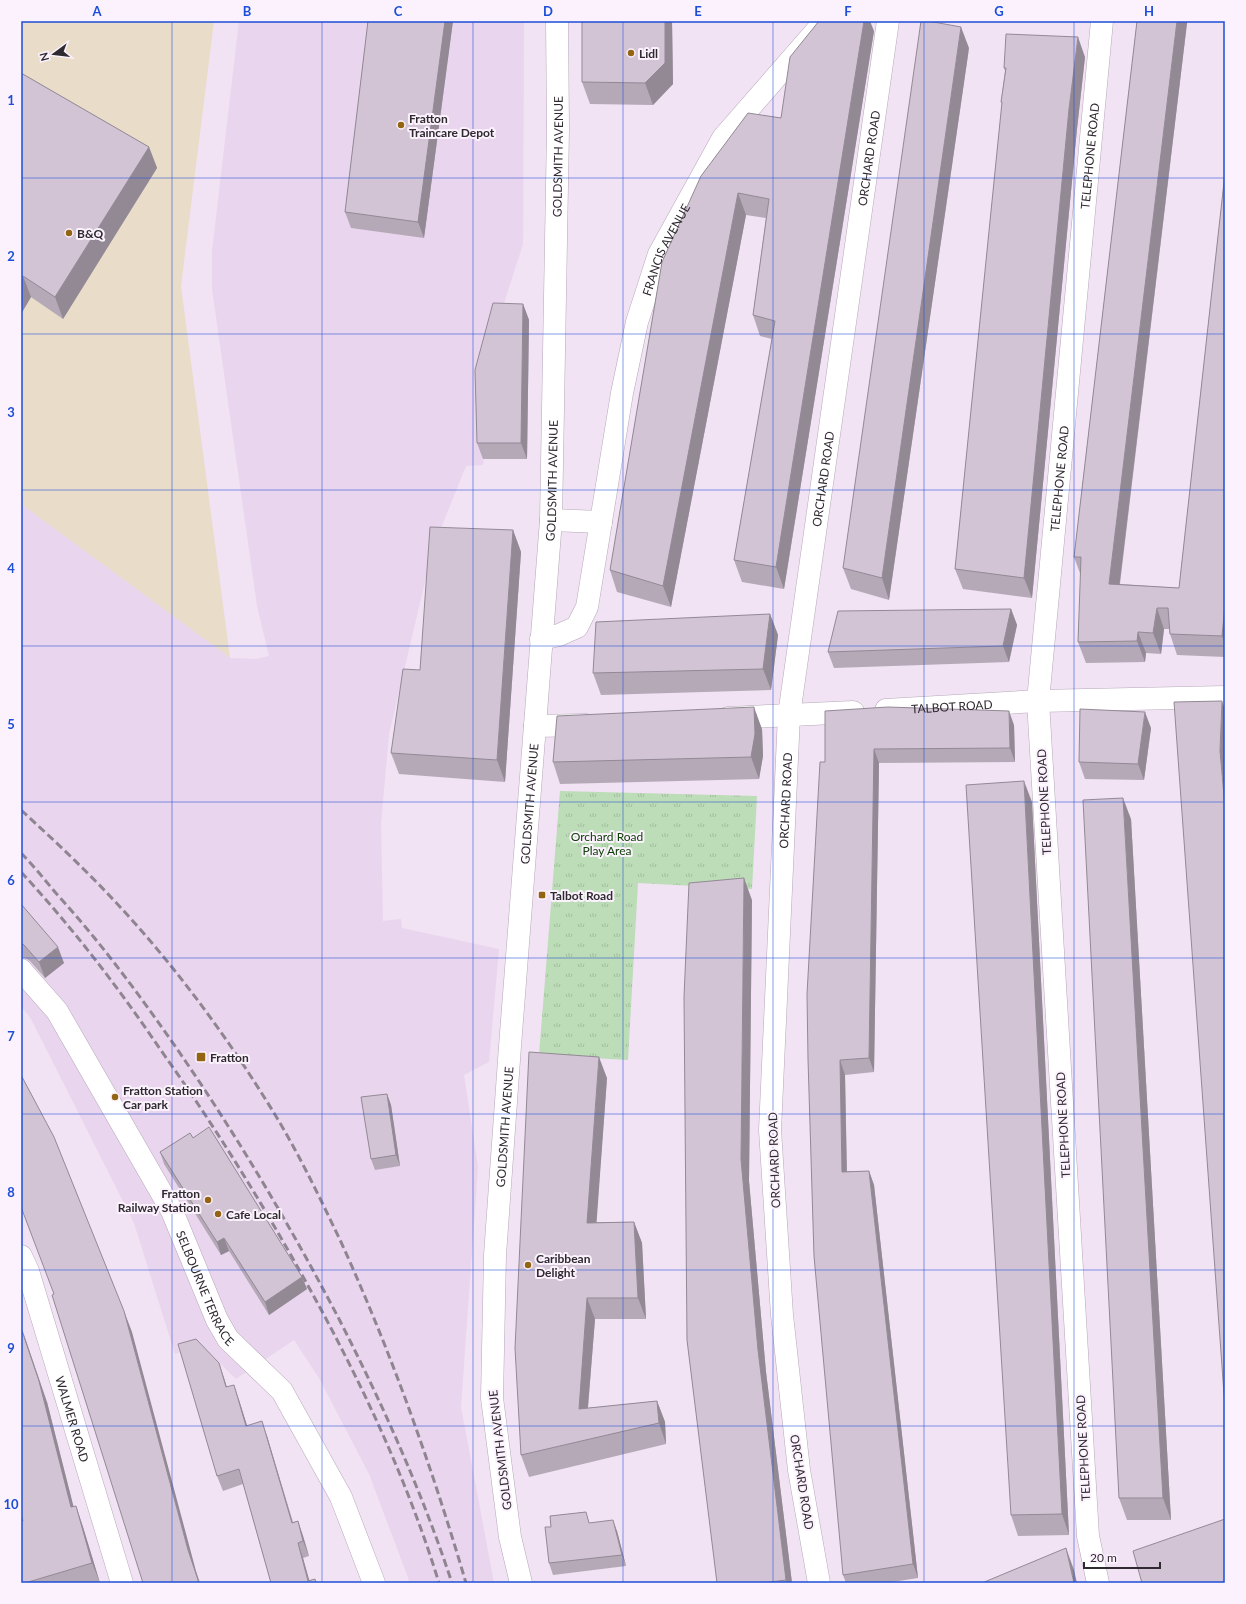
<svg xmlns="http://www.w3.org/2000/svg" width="1246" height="1604" font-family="Lato,sans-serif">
  <defs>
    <pattern id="park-tufts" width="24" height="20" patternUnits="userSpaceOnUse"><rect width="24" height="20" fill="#bcddb7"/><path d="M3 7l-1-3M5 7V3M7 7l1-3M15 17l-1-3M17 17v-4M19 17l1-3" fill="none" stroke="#a2be9e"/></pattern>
  </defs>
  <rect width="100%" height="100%" fill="#f1e2f4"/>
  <!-- commercial -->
  <path fill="#e9dcc9" d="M21,21H214L181,286L230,658L21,504Z"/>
  <!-- built -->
  <path fill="#ead5ee" d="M239,21H524L523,244L499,319L483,465L466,466L433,548L389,734L381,824L383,921L401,919L402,928L499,949L489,1062L464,1075L478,1167L461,1407L494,1583H410L369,1474L319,1378L294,1340L236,1379L201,1345L175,1354L134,1223L31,1019L21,1006V504L230,658L256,659L269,656L257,606L212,289V251Z"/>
  <!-- park -->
  <path fill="url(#park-tufts)" d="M560,791L757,796L752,889L638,883L628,1060L539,1055Z"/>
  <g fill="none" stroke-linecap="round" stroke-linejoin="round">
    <!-- minor casing -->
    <g stroke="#b6a8b9" stroke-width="23">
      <g id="minor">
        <path d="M551,520L601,522"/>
        <path id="s1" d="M541,639L559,635L577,627L587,607L622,393L637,322L659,254L723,138L825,21"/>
        <path id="s2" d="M886,710L1038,701L1225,697"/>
        <path d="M728,718L853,712"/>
        <path d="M535,726L586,725"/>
        <path id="s3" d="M21,970L57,1011L172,1211L217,1320L228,1339L282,1391L341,1497L374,1583"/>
        <path id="s4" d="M21,1256L28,1271L122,1583"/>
        <path id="s5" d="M819,1583L799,1470L782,1315L770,1130L789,715L888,21"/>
        <path id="s6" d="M1098,1583L1088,1536L1038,701L1102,21"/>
      </g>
    </g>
    <!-- major casing -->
    <g stroke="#b6a8b9" stroke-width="23">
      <g id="major">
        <path id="s7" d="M521,1583L510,1537L492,1398L495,1255L510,1046L551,520L558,129L557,21"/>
      </g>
    </g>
    <!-- minor -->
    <use href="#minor" stroke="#fff" stroke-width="22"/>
    <!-- major -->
    <use href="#major" stroke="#fff" stroke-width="22"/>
    <!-- rail -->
    <g stroke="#8f8591" stroke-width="3" stroke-dasharray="8 4" stroke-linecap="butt">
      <path d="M21,810C56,842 90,874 122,909C179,971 230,1041 274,1113C299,1154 320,1198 341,1242C391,1352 432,1467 466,1583"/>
      <path d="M21,853C33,865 44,879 55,892C103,945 145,1002 186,1062C242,1144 293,1231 339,1319C383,1405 422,1492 452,1583"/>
      <path d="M21,872C72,927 118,987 160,1049C202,1108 241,1169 277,1231C342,1343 401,1459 439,1583"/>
    </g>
  </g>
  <!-- wall -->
  <g fill="#b5a9b7">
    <path d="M368,21H453L424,238L351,228L345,212Z"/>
    <path d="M582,21H672L673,84L653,105L590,104L582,82Z"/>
    <path d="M1137,21H1186L1187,23L1120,584L1179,588L1225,173V657L1177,655L1170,634L1169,629H1164L1161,654L1146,653L1145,662L1086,663L1078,642L1081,576L1074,557Z"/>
    <path d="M874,31L784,589L742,582L734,560L772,339L760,336L753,315L766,218L746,215L671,607L617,592L610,570L662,262L781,118Z"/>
    <path d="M969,48L889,600L851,589L843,568Z"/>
    <path d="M1085,57L1077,129L1032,598L963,589L955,569L1002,104L1001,102L1005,71L1004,68Z"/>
    <path d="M21,73L149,147L157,168L63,319L31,297L21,314Z"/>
    <path d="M523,304L529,320L527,459H483L477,443Z"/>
    <path d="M513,530L521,552L505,782L399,774L391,753L420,670Z"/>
    <path d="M1011,609L1017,625L1009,662L834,668L828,652Z"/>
    <path d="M770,614L778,635L771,690L601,695L593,673Z"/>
    <path d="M825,711L1014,725L1015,762L879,763L874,1072L845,1075L847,1171H869L874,1185L918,1578L886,1583H846L843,1575Z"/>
    <path d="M1151,728L1144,780L1085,779L1079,762Z"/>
    <path d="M762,729L763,756L759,779L560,784L553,762Z"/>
    <path d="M1032,802L1069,1535L1018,1536L1011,1515Z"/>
    <path d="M1131,819L1171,1520H1127L1119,1498Z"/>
    <path d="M752,900L749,1181L766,1372L792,1583H717Z"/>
    <path d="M21,904L64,963L45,978L30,961L25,958H21Z"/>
    <path d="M607,1078L596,1222H634L642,1243L646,1319H595L588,1408L657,1401L665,1422L666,1444L529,1477L521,1455Z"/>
    <path d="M387,1094L391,1105L400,1166L375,1170L371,1159Z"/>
    <path d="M193,1138L302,1277L307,1289L269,1315L229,1251L221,1255L164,1164L160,1152Z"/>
    <path d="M219,1363L227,1387L239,1400L247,1426L267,1436L293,1522L298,1521L303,1536L309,1556L303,1558L309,1580L317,1583H271L243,1484L223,1491L217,1476Z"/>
    <path d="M47,1402L73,1506H76L83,1527L100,1583H21L23,1521Z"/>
    <path d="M590,1523L617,1531L626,1566L553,1575L549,1563Z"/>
  </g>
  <!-- shaded-wall -->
  <g fill="#938995">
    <path d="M445,21H453L424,238L418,222Z"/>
    <path d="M665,21H672L673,84L653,105L645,83Z"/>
    <path d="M864,21H870L874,31L784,589L776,567Z"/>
    <path d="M1177,21H1186L1187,23L1117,605L1109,584Z"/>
    <path d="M961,27L969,48L889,600L882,578Z"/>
    <path d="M1078,37L1085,57L1077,129L1032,598L1024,578L1069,109Z"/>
    <path d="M149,147L157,168L63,319L55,297Z"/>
    <path d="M738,193L746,215L671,607L663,586Z"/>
    <path d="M23,276L31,297L21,314V280Z"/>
    <path d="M523,304L529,320L527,459L521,443Z"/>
    <path d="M513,530L521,552L505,782L497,760Z"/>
    <path d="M1225,606V644L1222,636Z"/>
    <path d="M1157,608L1164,629L1161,654L1153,633Z"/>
    <path d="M1011,609L1017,625L1009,662L1003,646Z"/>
    <path d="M770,614L778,635L771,690L763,669Z"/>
    <path d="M1138,632L1146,653L1145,662L1137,641Z"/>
    <path d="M1222,701L1225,710V807L1220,751Z"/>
    <path d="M754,707L762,729L763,756L759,779L751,757Z"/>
    <path d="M1009,711L1014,725L1015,762L1010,748Z"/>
    <path d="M1145,712L1151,728L1144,780L1138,764Z"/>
    <path d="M874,749L879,763L874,1072L869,1058Z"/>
    <path d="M1024,781L1032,802L1069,1535L1062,1514Z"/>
    <path d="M1123,798L1131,819L1171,1520L1163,1498Z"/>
    <path d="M744,878L752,900L749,1181L766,1372L792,1583H787L786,1580L758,1350L741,1159Z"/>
    <path d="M58,947L64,963L45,978L39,962Z"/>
    <path d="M599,1057L607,1078L595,1244L587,1223Z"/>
    <path d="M840,1060L845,1075L847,1186L842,1172Z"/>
    <path d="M387,1094L391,1105L400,1166L396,1155Z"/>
    <path d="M869,1171L874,1185L918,1578L913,1564Z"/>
    <path d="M634,1222L642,1243L646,1319L638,1298Z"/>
    <path d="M224,1238L229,1251L221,1255L217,1242Z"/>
    <path d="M302,1277L307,1289L269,1315L265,1302Z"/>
    <path d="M587,1298L595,1319L586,1430L579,1409Z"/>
    <path d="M124,1311L132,1332L196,1571L200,1583H199L188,1550Z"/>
    <path d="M21,1326L47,1402L79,1528L71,1507Z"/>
    <path d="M219,1363L224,1378L231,1402L226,1387Z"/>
    <path d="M234,1385L239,1400L252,1441L246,1426Z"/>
    <path d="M657,1401L665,1422L666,1444L659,1423Z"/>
    <path d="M262,1421L267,1436L297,1538L292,1523Z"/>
    <path d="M76,1506L83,1527L100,1583L92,1563Z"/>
    <path d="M613,1520L617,1531L626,1566L622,1555Z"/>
    <path d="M298,1521L303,1536L309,1556L303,1541Z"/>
    <path d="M298,1543L303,1558L310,1583H309Z"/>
    <path d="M1066,1548L1074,1570L1077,1583H1074Z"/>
  </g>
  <!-- building -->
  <g fill="#d2c4d5" stroke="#938995">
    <path d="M368,21H445L418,222L345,212Z"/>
    <path d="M582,21H665V63L645,83L582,82Z"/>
    <path d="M819,21H864L776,567L734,560L775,321L753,315L769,199L738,193L663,586L610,570L662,262L701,176L748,113L781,118L790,57Z"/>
    <path d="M921,21H928L961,27L882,578L843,568Z"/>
    <path d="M1137,21H1177L1109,584L1179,588L1225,173V606L1222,636L1170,634L1168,608H1157L1153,633L1138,632L1137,641L1078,642L1081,557H1074Z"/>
    <path d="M1006,34L1078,37L1069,109L1024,578L955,569L1002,102H1001L1006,68H1004Z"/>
    <path d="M21,73L149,147L55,297L23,276L21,280Z"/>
    <path d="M493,303L523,304L521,443H477L475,370Z"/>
    <path d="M430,527L513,530L497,760L391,753L403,669L420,670Z"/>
    <path d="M1011,609L1003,646L828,652L838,611Z"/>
    <path d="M770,614L763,669L593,673L596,622Z"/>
    <path d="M1222,701L1220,751L1225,807V1408L1174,702Z"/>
    <path d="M754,707L755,734L751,757L553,762L557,716Z"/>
    <path d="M888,707L1009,711L1010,748L874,749L869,1058L840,1060L842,1172L869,1171L913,1564L843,1575L814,1256L808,1059L807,994L820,762H825V711Z"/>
    <path d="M1080,709L1145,712L1138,764L1079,762Z"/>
    <path d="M1024,781L1062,1514L1011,1515L966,785Z"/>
    <path d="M1123,798L1163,1498H1119L1083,800Z"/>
    <path d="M744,878L741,1159L758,1350L786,1580L762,1583H717L687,1340L684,997L689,883Z"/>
    <path d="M21,904L58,947L39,962L24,945L21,943Z"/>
    <path d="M529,1052L599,1057L587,1223L634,1222L638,1298H587L579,1409L657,1401L659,1423L521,1455L515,1348Z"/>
    <path d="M21,1075L54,1137L124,1311L188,1550L199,1583H143L52,1295L54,1294L21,1207Z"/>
    <path d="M387,1094L396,1155L371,1159L361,1097Z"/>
    <path d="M209,1127L302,1277L265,1302L224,1238L217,1242L160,1152L190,1133L193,1138Z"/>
    <path d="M21,1328L39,1381L71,1507L76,1506L92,1563L25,1583H21V1521H23L21,1515Z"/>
    <path d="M196,1339L219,1363L226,1387L234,1385L246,1426L262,1421L292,1523L298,1521L303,1541L298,1543L308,1581L315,1579L316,1583H271L239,1469L217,1476L178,1344Z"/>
    <path d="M586,1512L589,1523L613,1520L622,1555L549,1563L545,1527H551L550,1516Z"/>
    <path d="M1225,1519V1581L1219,1583H1142L1133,1551Z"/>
    <path d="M1066,1548L1074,1583H982Z"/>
  </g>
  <!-- grid -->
  <path fill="none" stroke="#1d4ed8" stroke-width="1" stroke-opacity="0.55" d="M172,21V1583M322,21V1583M473,21V1583M623,21V1583M773,21V1583M924,21V1583M1074,21V1583M21,178H1225M21,334H1225M21,490H1225M21,646H1225M21,802H1225M21,958H1225M21,1114H1225M21,1270H1225M21,1426H1225"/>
  <!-- markers -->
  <g fill="#936412" stroke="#fbf2fd" stroke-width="1.5">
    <circle cx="631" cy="53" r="4"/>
    <circle cx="401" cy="125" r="4"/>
    <circle cx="69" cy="233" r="4"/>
    <rect x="538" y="891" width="8" height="8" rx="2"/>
    <rect x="196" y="1052" width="10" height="10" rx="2"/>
    <circle cx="115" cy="1097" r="4"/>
    <circle cx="208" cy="1200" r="4"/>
    <circle cx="218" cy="1214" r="4"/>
    <circle cx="528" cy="1265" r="4"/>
  </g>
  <g text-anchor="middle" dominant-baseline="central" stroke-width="4" stroke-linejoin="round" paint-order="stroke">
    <!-- poi labels -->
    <g font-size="12" font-weight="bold" fill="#2f2930" stroke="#fbf2fd" text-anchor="start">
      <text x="639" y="53">Lidl</text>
      <text x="409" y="118">Fratton<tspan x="409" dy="14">Traincare Depot</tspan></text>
      <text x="77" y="233">B&amp;Q</text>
      <text x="550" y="895">Talbot Road</text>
      <text x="210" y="1057">Fratton</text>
      <text x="123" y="1090">Fratton Station<tspan x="123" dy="14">Car park</tspan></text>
      <text x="200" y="1193" text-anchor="end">Fratton<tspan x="200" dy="14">Railway Station</tspan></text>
      <text x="226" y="1214">Cafe Local</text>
      <text x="536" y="1258">Caribbean<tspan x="536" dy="14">Delight</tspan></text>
    </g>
    <!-- street labels -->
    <g font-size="12" fill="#2f2930" stroke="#fbf2fd">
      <text stroke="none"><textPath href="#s7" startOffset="1431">GOLDSMITH AVENUE</textPath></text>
      <text stroke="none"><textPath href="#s6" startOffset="1432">TELEPHONE ROAD</textPath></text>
      <text stroke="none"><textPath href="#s5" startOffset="1434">ORCHARD ROAD</textPath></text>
      <text stroke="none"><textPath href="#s1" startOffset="428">FRANCIS AVENUE</textPath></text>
      <text stroke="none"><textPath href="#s5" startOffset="1110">ORCHARD ROAD</textPath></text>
      <text stroke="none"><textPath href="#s6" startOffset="1108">TELEPHONE ROAD</textPath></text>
      <text stroke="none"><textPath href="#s7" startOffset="1107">GOLDSMITH AVENUE</textPath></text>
      <text stroke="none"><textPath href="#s2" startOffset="66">TALBOT ROAD</textPath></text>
      <text stroke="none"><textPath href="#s5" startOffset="786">ORCHARD ROAD</textPath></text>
      <text transform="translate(1044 802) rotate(-93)">TELEPHONE ROAD</text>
      <text stroke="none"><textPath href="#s7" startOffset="783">GOLDSMITH AVENUE</textPath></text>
      <text transform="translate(1063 1125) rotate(-93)">TELEPHONE ROAD</text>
      <text stroke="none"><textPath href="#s7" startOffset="459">GOLDSMITH AVENUE</textPath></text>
      <text transform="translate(774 1160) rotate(-92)">ORCHARD ROAD</text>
      <text stroke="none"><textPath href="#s3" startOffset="369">SELBOURNE TERRACE</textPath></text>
      <text stroke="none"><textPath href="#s4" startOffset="171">WALMER ROAD</textPath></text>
      <text transform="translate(1083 1448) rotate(-93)">TELEPHONE ROAD</text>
      <text transform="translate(500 1450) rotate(-97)">GOLDSMITH AVENUE</text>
      <text transform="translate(802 1482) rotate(81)">ORCHARD ROAD</text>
    </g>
    <!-- park labels -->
    <g font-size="12" fill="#0f4008" stroke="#fbf2fd">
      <text x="607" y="836">Orchard Road<tspan x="607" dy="14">Play Area</tspan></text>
    </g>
  </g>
  <!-- border -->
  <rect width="1246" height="1604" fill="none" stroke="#fbf2fd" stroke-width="44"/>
  <!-- north arrow -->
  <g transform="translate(54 54) rotate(255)" stroke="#fbf2fd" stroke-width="3" paint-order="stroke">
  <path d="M0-3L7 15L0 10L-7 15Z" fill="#2f2930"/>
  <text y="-6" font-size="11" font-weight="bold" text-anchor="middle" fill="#2f2930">N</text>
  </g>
  <!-- scale -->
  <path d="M1084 1562v6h76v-6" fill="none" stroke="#2f2930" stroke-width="2"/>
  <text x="1090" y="1562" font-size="12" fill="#2f2930" stroke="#fbf2fd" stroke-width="3" paint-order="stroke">20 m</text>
  <rect x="22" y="22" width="1202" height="1560" fill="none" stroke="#1d4ed8" stroke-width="1.5"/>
  <g font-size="13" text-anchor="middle" font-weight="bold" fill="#1d4ed8">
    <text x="97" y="16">A</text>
    <text x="247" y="16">B</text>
    <text x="398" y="16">C</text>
    <text x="548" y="16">D</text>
    <text x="698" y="16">E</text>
    <text x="848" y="16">F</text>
    <text x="999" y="16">G</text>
    <text x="1149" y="16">H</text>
    <text x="11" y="105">1</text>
    <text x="11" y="261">2</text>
    <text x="11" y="417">3</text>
    <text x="11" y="573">4</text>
    <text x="11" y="729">5</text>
    <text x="11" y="885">6</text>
    <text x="11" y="1041">7</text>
    <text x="11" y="1197">8</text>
    <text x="11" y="1353">9</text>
    <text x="11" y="1509">10</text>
  </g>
</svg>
